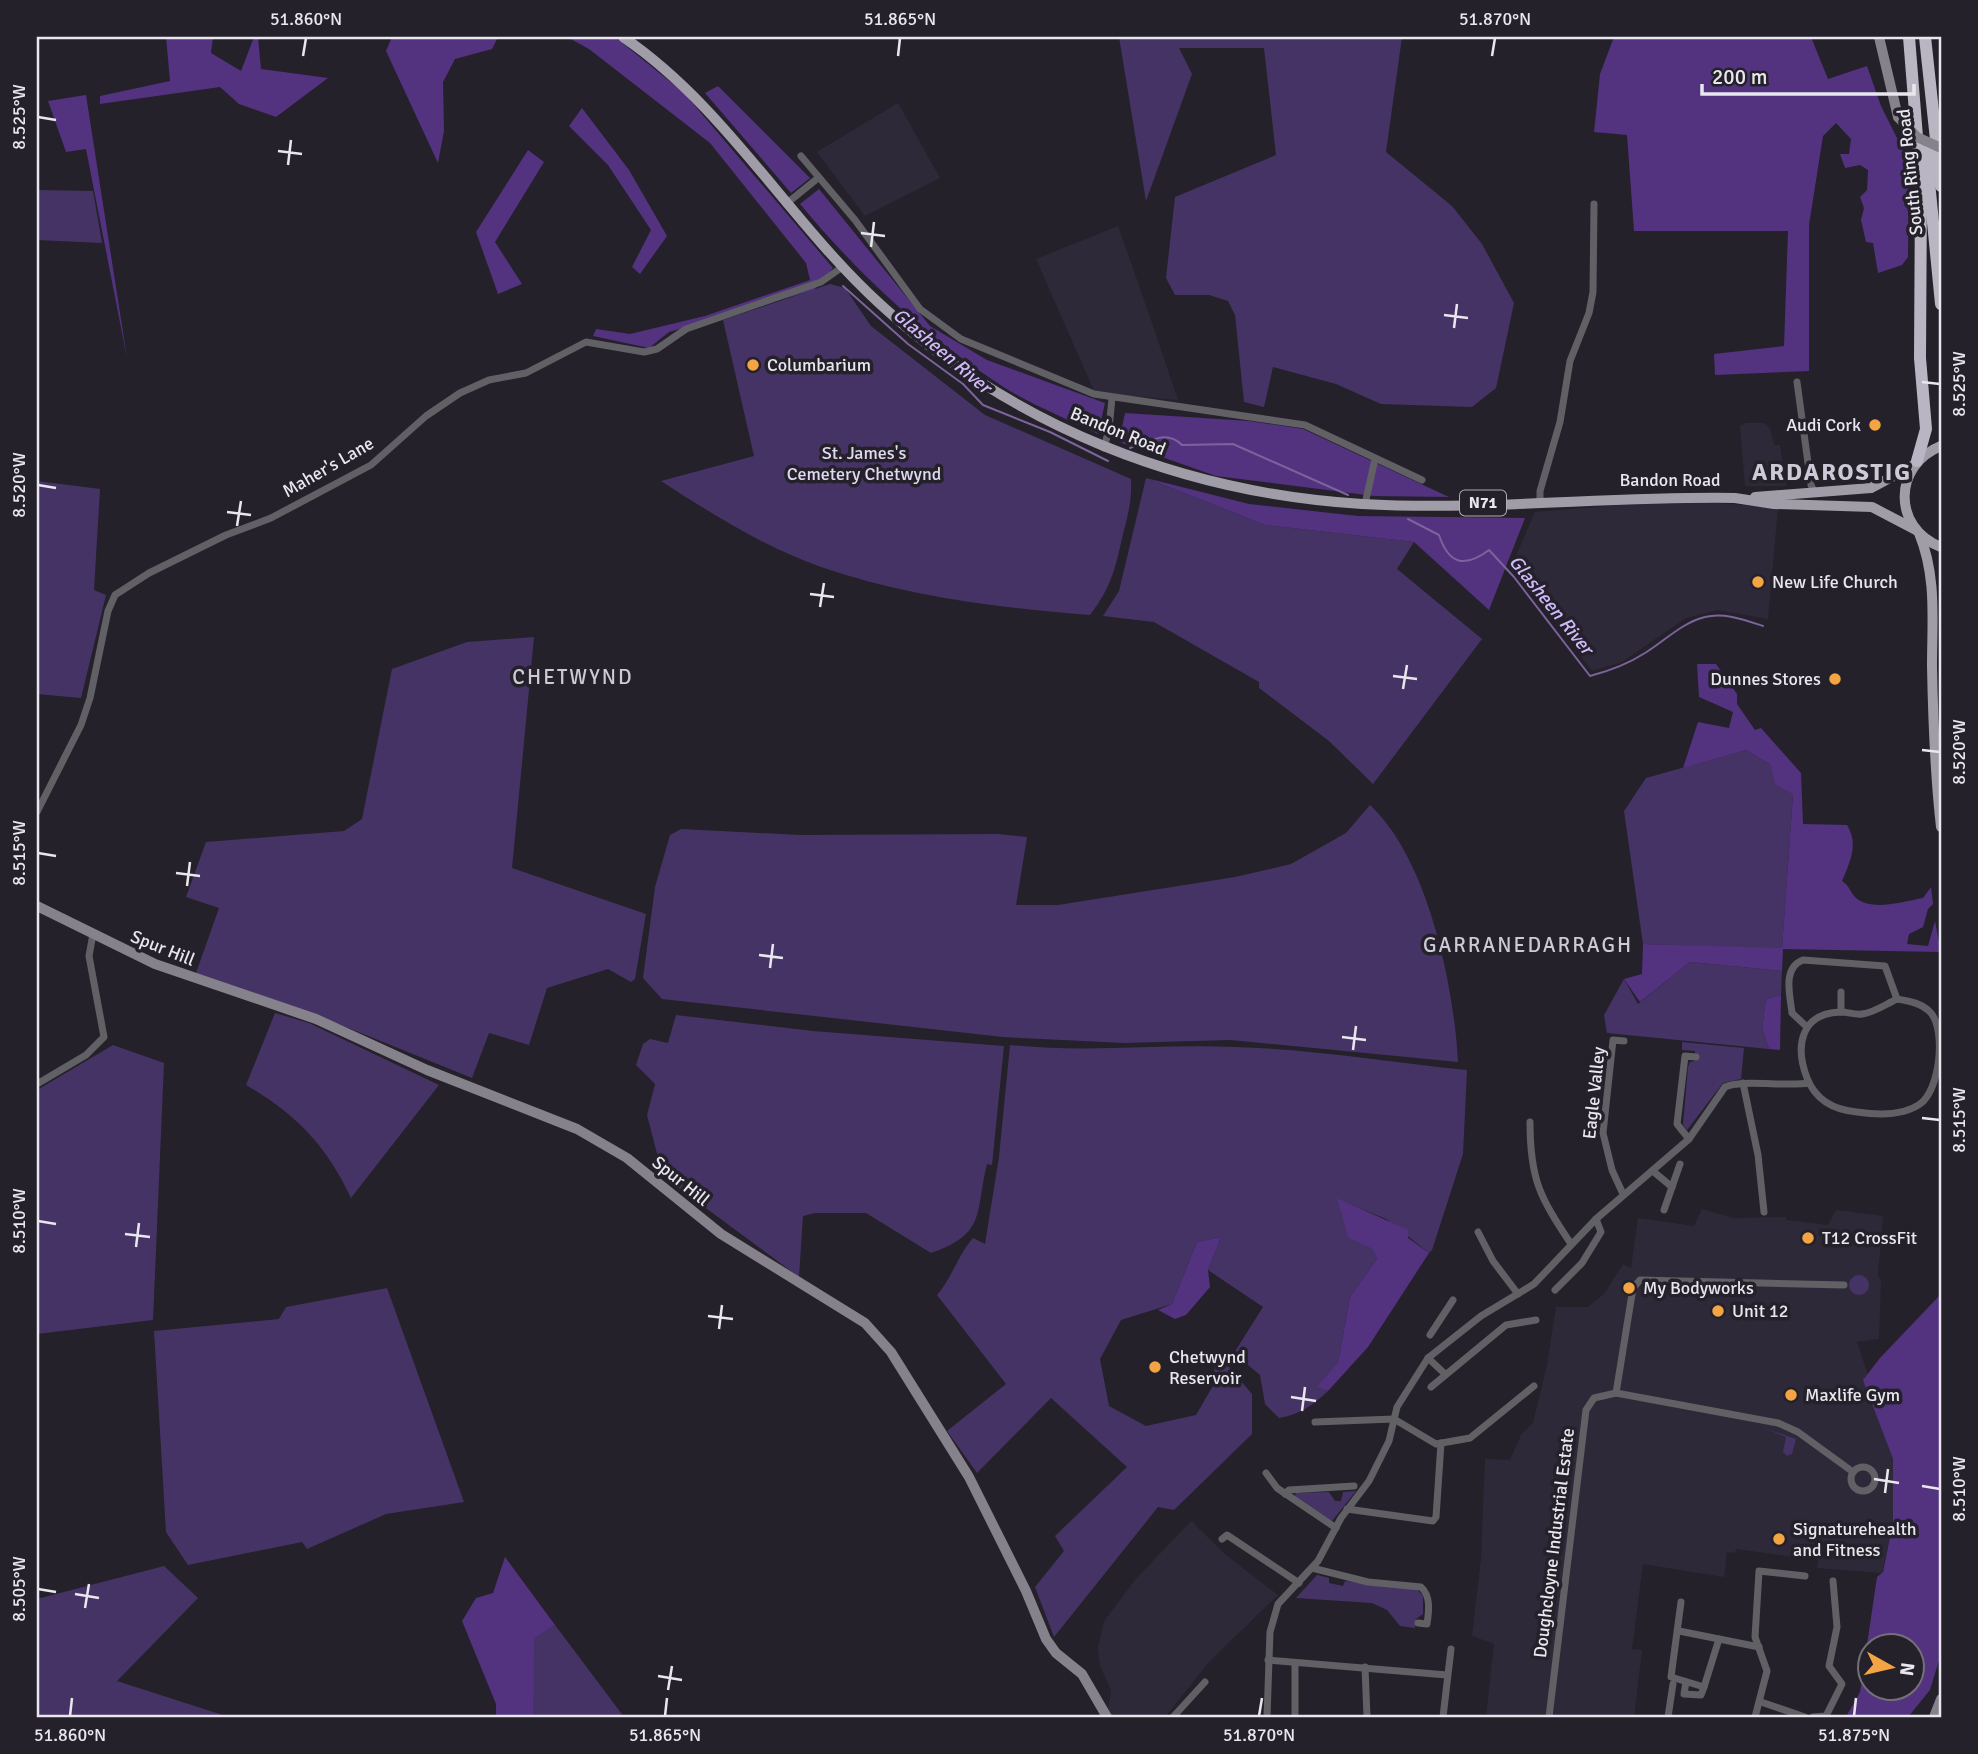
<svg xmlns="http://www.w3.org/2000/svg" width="1978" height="1754" font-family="Signika,sans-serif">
  <rect width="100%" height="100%" fill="#24212a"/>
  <!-- built -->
  <g fill="#2e2938">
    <path d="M898,103L940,178L865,216L817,152Z"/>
    <path d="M1118,226L1150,317L1178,400L1095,393L1036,259Z"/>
    <path d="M1746,423H1764L1770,428L1774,445H1780L1786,486H1745L1740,426Z"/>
    <path d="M1683,500L1778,508L1768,619L1718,610L1686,618L1622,662L1592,671L1512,565L1535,512Z"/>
    <path d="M1702,1209L1733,1218L1786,1217V1220L1828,1225L1836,1210L1883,1216L1878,1275L1881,1281L1879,1339L1857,1342L1868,1375L1864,1380L1893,1459V1522L1882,1573L1817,1568L1818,1560L1736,1549L1735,1553L1727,1552L1724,1577L1643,1564L1632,1649L1642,1650L1634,1717H1486L1494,1644L1472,1636L1481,1559L1485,1459L1510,1460L1521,1435L1533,1423L1547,1365L1556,1307H1588L1605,1293L1623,1264L1631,1268L1638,1218L1694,1226Z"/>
    <path d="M1191,1521L1226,1555L1278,1595L1210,1661L1165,1717H1113L1108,1709L1111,1690L1100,1666L1098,1648L1104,1621L1135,1580Z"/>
  </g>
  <!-- green -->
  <g fill="#463365">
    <path d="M1119,37H1402L1386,152L1452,206L1482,244L1514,303L1496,388L1472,407L1381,404L1336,384L1273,367L1264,407L1244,402L1235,315L1228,301L1209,295H1175L1166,278L1175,197L1276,155L1264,48H1179L1192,74L1146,201Z"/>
    <path d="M37,190L93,191L102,243L37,240Z"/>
    <path d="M830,284L845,288L871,326L985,415L1131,479C1132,500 1128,515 1123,534C1115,569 1112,586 1090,615C1000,608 908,597 821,567C764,547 712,514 661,481L754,456L723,320Z"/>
    <path d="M1146,478L1265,525L1414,542L1397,569L1482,639L1373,784L1329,741L1259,688V682L1154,622L1103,616L1119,591Z"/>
    <path d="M37,481L100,489L94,590L106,595L81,698L37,694Z"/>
    <path d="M534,637L512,868L646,914L635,979L631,982L608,969L547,988L529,1045L489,1033L472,1078L309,1012L196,973L219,908L186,897L206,842L344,831L362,819L392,669L467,642Z"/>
    <path d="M1746,750L1771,765L1793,794L1782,949L1643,944L1624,811L1646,778Z"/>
    <path d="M1370,805C1428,859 1454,985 1458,1062L1230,1040L1124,1043L1003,1037L662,999L643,978L655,887L670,835L681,829L800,835L997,834L1027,837L1016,905H1058L1235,877L1291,864L1346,833Z"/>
    <path d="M1690,962L1782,971L1781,995L1766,999L1762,1029L1769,1049L1607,1033L1604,1015L1624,979L1638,1004Z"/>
    <path d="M275,1013L309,1023L439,1085L351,1198C326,1145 296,1114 246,1085Z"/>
    <path d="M676,1015L813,1031L1004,1046L992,1165L987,1164C975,1212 987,1234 931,1253L866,1213H815L803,1216L799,1277L672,1183L661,1169L647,1115L655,1084L636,1065L643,1044L650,1039L668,1043Z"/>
    <path d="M1682,1042L1744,1048L1741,1079L1723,1083L1687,1130L1683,1125L1688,1067L1690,1062L1695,1061V1051L1682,1050Z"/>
    <path d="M113,1045L164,1063L153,1320L37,1334V1090Z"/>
    <path d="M1010,1045C1084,1053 1159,1044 1234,1047C1312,1049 1389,1062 1467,1070L1463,1154L1432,1250L1429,1253L1386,1219L1338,1199L1374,1249L1377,1259L1350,1297L1338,1362L1318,1387L1328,1391C1313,1405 1299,1415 1279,1418L1265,1404L1260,1375L1234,1353L1263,1307L1208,1270L1221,1237L1197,1242L1172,1304L1121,1320L1100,1359L1109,1406L1146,1426L1196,1415L1214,1384L1215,1351L1252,1394V1434L1174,1510L1158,1507L1054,1637L1035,1587L1064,1551L1055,1536L1127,1467L1051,1398L977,1473L947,1431L1006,1384L937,1295C952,1278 958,1255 973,1238L985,1244L999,1157Z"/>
    <circle cx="1859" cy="1285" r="10"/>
    <path d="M387,1288L464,1502L386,1514L307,1549L302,1542L188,1565L166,1532L154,1331L279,1319L286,1307Z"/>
    <path d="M1761,1427L1796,1439L1792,1454L1787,1456L1783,1452L1786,1437Z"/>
    <path d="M1356,1491L1332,1521L1294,1497L1296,1493L1329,1492L1335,1501H1341L1343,1492Z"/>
    <path d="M164,1566L198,1598L117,1681L229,1717H37V1599Z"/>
    <path d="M1317,1575L1329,1578V1583L1343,1586L1345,1581L1417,1589L1423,1596V1614L1416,1619L1415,1628L1400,1626L1387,1610L1372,1603L1296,1598Z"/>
    <path d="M555,1625L624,1717H533V1638Z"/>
  </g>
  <!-- forest -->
  <g fill="#533280" fill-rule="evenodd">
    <path d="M166,37H213L211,53L241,71L254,37H258L261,69L328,78L276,117L239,104L220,87L100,104V96L170,81Z"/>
    <path d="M392,37H498L492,49L455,59L443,82L444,131L438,163L386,51Z"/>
    <path d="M567,37H615L684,93L833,268L814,290L669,332L649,348L593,336L596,329L630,334L705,316L810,280L806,263L710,143L589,49Z"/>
    <path d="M1614,37H1811L1828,79L1867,66L1881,106L1909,162L1908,257L1902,265L1878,273L1873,243L1866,242L1861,220L1864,208L1860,197L1867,190L1868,170L1860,165L1845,168L1840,154H1849L1851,139L1836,123L1823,136L1809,225V371L1715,375L1714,354L1784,346L1788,231H1634L1627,135L1594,132L1600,74Z"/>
    <path d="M718,86L810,178L791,193L705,93Z"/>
    <path d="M86,95L127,358L86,149L66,152L48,101Z"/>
    <path d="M582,108L629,170L667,236L640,274L632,267L651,230L608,165L569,126Z"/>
    <path d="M528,150L544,162L495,242L522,284L498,294L476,232Z"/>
    <path d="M819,189L930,326L987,360L1105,403L1098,434C1066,418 1031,405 1002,386C925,336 858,274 800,204Z"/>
    <path d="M1125,413L1249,421L1303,429L1449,497L1374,496L1216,476L1119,442Z"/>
    <path d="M1146,478L1249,504L1358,516L1525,518L1489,610L1414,542L1265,525Z"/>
    <path d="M1697,664H1716L1737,694V704L1755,730L1761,728L1801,773L1803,824L1847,825C1859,844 1850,862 1842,881C1849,885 1850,892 1856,898C1873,912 1904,901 1923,898L1931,887L1933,904L1928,909L1923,927L1909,934L1907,944L1928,946L1935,921L1941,952L1783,949L1782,971L1690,962L1640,1002L1624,979L1642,974L1643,944L1782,948L1793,794L1775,784L1771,765L1746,750L1683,768L1698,722L1729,728L1733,712L1699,697Z"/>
    <path d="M1781,995L1780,1050L1769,1049L1762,1029L1766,999Z"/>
    <path d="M1337,1198L1408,1230V1238L1429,1253L1368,1347L1328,1391L1317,1387L1338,1362L1350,1297L1377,1259L1373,1249L1348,1237Z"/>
    <path d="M1221,1237L1208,1270L1210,1287L1186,1315L1175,1319L1158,1310L1172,1304L1197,1242Z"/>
    <path d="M1941,1294V1654L1930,1690L1908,1717H1846L1860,1692L1877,1577L1883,1572L1893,1522V1459L1863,1380L1880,1358ZM1870,1646H1912V1688H1870Z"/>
    <path d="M505,1557L555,1625L534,1638L533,1717H496V1704L462,1621L476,1598L493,1593Z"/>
  </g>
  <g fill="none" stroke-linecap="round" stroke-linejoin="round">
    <!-- stream -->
    <g stroke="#7b639b" stroke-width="2">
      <path d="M843,286L908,344L963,384L983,405L1050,432L1108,461"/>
      <path d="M1130,448C1148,442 1166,429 1182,445L1233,444L1348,495"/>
      <path d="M1408,519L1439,535C1449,565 1465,568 1489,550L1514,577L1590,676C1609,671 1628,664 1645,653C1663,642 1683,622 1705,617C1724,612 1745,620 1763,626"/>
    </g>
    <!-- street -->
    <g stroke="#616065" stroke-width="7">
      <path d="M801,156L855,220L920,309L961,339L1094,394L1305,425L1422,480"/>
      <path d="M786,204L818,178"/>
      <path d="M1797,382L1811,485L1815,493"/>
      <path d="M1104,448L1109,429L1112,398"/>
      <path d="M1540,501V491L1560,422L1570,361L1589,313L1593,292L1594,204"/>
      <path d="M1365,504L1375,459"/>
      <path d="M37,812L81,725L90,698L108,611L115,595L149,573L226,535L271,518L371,465L426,416L460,393L489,380L526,373L586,342L644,352L657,349L686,329L821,282L841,268"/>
      <path d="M1841,992V1012"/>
      <path d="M1897,999C1909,1001 1922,1003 1931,1013C1946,1031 1940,1090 1920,1104C1903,1116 1877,1115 1857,1112C1834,1110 1816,1101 1807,1078C1795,1047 1800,1013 1841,1012C1848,1012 1855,1015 1862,1014C1874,1013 1886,1004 1897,999Z"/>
      <path d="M1807,1027L1792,1013C1790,995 1782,968 1803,960L1885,966L1897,999"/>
      <path d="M1743,1083L1758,1155L1764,1212"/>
      <path d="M37,1084L86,1055L104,1037L89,956L93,934"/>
      <path d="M1530,1122C1530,1180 1540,1197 1571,1244"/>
      <path d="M1689,1139L1677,1124L1685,1056L1696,1057"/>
      <path d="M1654,1172L1672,1187"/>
      <path d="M1623,1194L1612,1170L1603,1133L1613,1040L1624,1041"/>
      <path d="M1664,1210L1680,1164"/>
      <path d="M1478,1232L1493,1261L1518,1294"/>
      <path d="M1555,1290L1582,1263L1601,1232L1596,1219"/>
      <path d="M1430,1335L1453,1300"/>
      <path d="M1428,1358L1445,1374"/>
      <path d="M1431,1387L1506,1325L1536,1320"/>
      <path d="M1616,1393L1633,1288L1640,1280L1844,1285"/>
      <path d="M1315,1422L1394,1419L1436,1444L1470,1438L1534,1386"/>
      <circle cx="1863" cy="1479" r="12"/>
      <path d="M1266,1473L1277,1488L1336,1528"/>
      <path d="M1285,1494L1289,1490L1354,1486"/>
      <path d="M1347,1509L1433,1521L1436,1517L1441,1443"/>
      <path d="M1222,1539L1227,1535L1299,1583"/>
      <path d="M1312,1568L1368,1582L1421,1587C1431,1596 1429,1611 1427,1624L1418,1623"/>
      <path d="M1681,1602L1671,1677L1704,1687L1719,1639"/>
      <path d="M1679,1631L1759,1647"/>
      <path d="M1268,1660L1447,1675"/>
      <path d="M1295,1663V1717"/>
      <path d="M1365,1667L1367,1717"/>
      <path d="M1686,1682L1684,1694L1701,1695L1704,1687"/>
      <path d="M1761,1702L1805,1717"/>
      <path d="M1173,1717L1205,1682"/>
      <path d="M1267,1717L1270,1632L1278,1604L1318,1561L1341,1518L1369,1481L1389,1441L1397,1407L1428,1358L1481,1316L1534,1284L1596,1219L1689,1139L1725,1087C1741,1079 1786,1087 1809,1083"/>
      <path d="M1443,1717L1451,1649"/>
      <path d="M1549,1717L1586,1410L1594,1398L1616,1393L1778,1423L1798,1432L1853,1472"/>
      <path d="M1668,1717L1673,1684"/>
      <path d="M1755,1717L1767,1671L1755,1637L1759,1571L1805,1576"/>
      <path d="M1813,1717L1826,1716L1842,1684L1829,1666L1837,1627L1833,1581"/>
    </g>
    <!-- secondary -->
    <g stroke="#85828b" stroke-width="10">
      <path d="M1879,37L1898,117"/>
      <path d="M37,906L155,964L316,1019L427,1070L577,1129L627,1158L721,1234L865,1323L891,1352L969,1477L1026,1591L1046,1639L1056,1653L1082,1674L1107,1717"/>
      <path d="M1934,1717L1941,1699"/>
    </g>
    <!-- primary -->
    <g stroke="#a19da8" stroke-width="10">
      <path d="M623,37C726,107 789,221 880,304C1013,427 1183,493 1362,504C1486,511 1611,496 1735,498L1774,504L1872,507L1916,530"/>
      <path d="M1941,446C1893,465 1892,528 1941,547"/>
      <path d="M1755,497L1871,488L1914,465"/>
      <path d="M1919,533C1937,577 1932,620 1932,666C1933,720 1935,774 1941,827"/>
    </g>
    <!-- highway -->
    <g stroke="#bab5c2" stroke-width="12">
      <path d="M1909,37L1921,187L1920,358L1926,429L1917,461"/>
      <path d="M1925,37L1941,186"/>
      <path d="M1926,151L1941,304"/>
    </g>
    <!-- secondary-bridge -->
    <path stroke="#85828b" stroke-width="10" d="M1898,117L1917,137L1941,148"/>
  </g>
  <!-- ticks -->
  <path fill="none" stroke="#e9e7ee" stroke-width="2.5" d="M303,56L306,38M898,56L900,38M1492,56L1495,38M38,117L56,120M278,151L302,154M288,165L291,140M861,233L885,236M871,247L874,222M1444,315L1468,318M1454,328L1457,304M1922,382L1940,384M38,485L56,488M227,512L251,515M237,526L241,501M810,594L834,597M820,607L824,583M1393,676L1417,679M1403,689L1407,665M1922,750L1940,752M38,853L56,856M176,873L200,876M187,886L190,862M759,955L783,958M770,968L773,944M1342,1037L1366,1040M1353,1050L1356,1026M1922,1118L1940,1120M38,1221L56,1224M125,1234L150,1237M136,1247L139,1223M708,1316L733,1319M719,1329L722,1305M1291,1397L1316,1401M1302,1411L1305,1387M1874,1479L1899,1483M1922,1486L1940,1489M1885,1493L1888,1469M38,1589L56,1592M75,1594L99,1598M85,1608L89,1584M658,1676L682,1680M668,1690L672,1666M70,1716L72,1698M665,1716L667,1698M1259,1716L1262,1698M1854,1716L1856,1698"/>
  <!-- markers -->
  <g fill="#f4a443" stroke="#24212a" stroke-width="2.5">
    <circle cx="753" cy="365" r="7"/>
    <circle cx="1875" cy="425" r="7"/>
    <circle cx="1758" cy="582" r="7"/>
    <circle cx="1835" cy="679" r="7"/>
    <circle cx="1808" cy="1238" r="7"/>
    <circle cx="1629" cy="1288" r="7"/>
    <circle cx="1718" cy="1311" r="7"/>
    <circle cx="1155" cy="1367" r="7"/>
    <circle cx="1791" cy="1395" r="7"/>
    <circle cx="1779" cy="1539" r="7"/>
  </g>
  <g text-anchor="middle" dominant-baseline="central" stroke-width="7" stroke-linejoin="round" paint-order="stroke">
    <!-- shield labels -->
    <rect fill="#24212a" stroke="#aeacb3" stroke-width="2" x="1460" y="490.5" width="46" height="25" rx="5"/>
    <g font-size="16" font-weight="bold" fill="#e9e7ee">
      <text x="1483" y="503">N71</text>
    </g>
    <!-- street labels -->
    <g font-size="18" fill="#e9e7ee" stroke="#24212a">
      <text transform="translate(1910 172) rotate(-96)">South Ring Road</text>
      <text transform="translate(1118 431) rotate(22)">Bandon Road</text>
      <text transform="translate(328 467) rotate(-30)">Maher's Lane</text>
      <text x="1670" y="480">Bandon Road</text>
      <text transform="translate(163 948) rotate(22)">Spur Hill</text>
      <text transform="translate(1594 1093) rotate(-84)">Eagle Valley</text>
      <text transform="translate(681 1181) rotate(39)">Spur Hill</text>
      <text transform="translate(1554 1543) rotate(-83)">Doughcloyne Industrial Estate</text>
    </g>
    <!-- poi labels -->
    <g font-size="18" fill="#e9e7ee" stroke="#24212a" text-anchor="start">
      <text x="767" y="365">Columbarium</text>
      <text x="1861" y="425" text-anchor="end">Audi Cork</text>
      <text x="1772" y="582">New Life Church</text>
      <text x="1821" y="679" text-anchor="end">Dunnes Stores</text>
      <text x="1822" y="1238">T12 CrossFit</text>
      <text x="1643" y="1288">My Bodyworks</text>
      <text x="1732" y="1311">Unit 12</text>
      <text x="1169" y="1357">Chetwynd<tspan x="1169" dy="21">Reservoir</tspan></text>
      <text x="1805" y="1395">Maxlife Gym</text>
      <text x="1793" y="1529">Signaturehealth<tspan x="1793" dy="21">and Fitness</tspan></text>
    </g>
    <!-- park labels -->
    <g font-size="18" fill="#e0d9ef" stroke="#24212a">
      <text x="864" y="453">St. James's<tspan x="864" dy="21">Cemetery Chetwynd</tspan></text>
    </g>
    <!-- water labels -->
    <g font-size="19" font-style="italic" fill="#d1bafc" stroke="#24212a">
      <text transform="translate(942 351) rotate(40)">Glasheen River</text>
      <text transform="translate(1551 605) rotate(51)">Glasheen River</text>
    </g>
    <!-- quarter labels -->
    <g font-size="21" letter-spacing="2" fill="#cdc9d6" stroke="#24212a">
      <text x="573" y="677">CHETWYND</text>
      <text x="1528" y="945">GARRANEDARRAGH</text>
    </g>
    <!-- district labels -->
    <g font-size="24" font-weight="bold" letter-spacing="2" fill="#cdc9d6" stroke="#24212a">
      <text x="1832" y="472">ARDAROSTIG</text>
    </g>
  </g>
  <!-- border -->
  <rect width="1978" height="1754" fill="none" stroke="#24212a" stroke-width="77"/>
  <!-- north arrow -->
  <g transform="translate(1891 1667) rotate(98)"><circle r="33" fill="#24212a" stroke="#737078" stroke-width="2"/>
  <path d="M0-5L12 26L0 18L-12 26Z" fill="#f4a443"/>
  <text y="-10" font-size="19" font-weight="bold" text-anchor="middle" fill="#e9e7ee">N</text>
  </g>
  <!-- scale -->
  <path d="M1702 84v10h212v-10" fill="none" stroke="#e9e7ee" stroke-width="3.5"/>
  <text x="1712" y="84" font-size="21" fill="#e9e7ee" stroke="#24212a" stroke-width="5" paint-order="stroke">200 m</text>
  <rect x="38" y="38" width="1902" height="1678" fill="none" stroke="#e9e7ee" stroke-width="2.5"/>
  <g font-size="18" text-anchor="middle" fill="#e9e7ee">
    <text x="306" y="25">51.860°N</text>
    <text x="900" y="25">51.865°N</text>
    <text x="1495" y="25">51.870°N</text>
    <text transform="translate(19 117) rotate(-90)" y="6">8.525°W</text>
    <text transform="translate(1959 384) rotate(-90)" y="6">8.525°W</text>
    <text transform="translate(19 485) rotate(-90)" y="6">8.520°W</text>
    <text transform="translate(1959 752) rotate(-90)" y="6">8.520°W</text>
    <text transform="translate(19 853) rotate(-90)" y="6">8.515°W</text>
    <text transform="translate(1959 1120) rotate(-90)" y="6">8.515°W</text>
    <text transform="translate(19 1221) rotate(-90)" y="6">8.510°W</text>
    <text transform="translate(1959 1489) rotate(-90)" y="6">8.510°W</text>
    <text transform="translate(19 1589) rotate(-90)" y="6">8.505°W</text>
    <text x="70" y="1741">51.860°N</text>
    <text x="665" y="1741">51.865°N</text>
    <text x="1259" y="1741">51.870°N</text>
    <text x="1854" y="1741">51.875°N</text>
  </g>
</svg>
